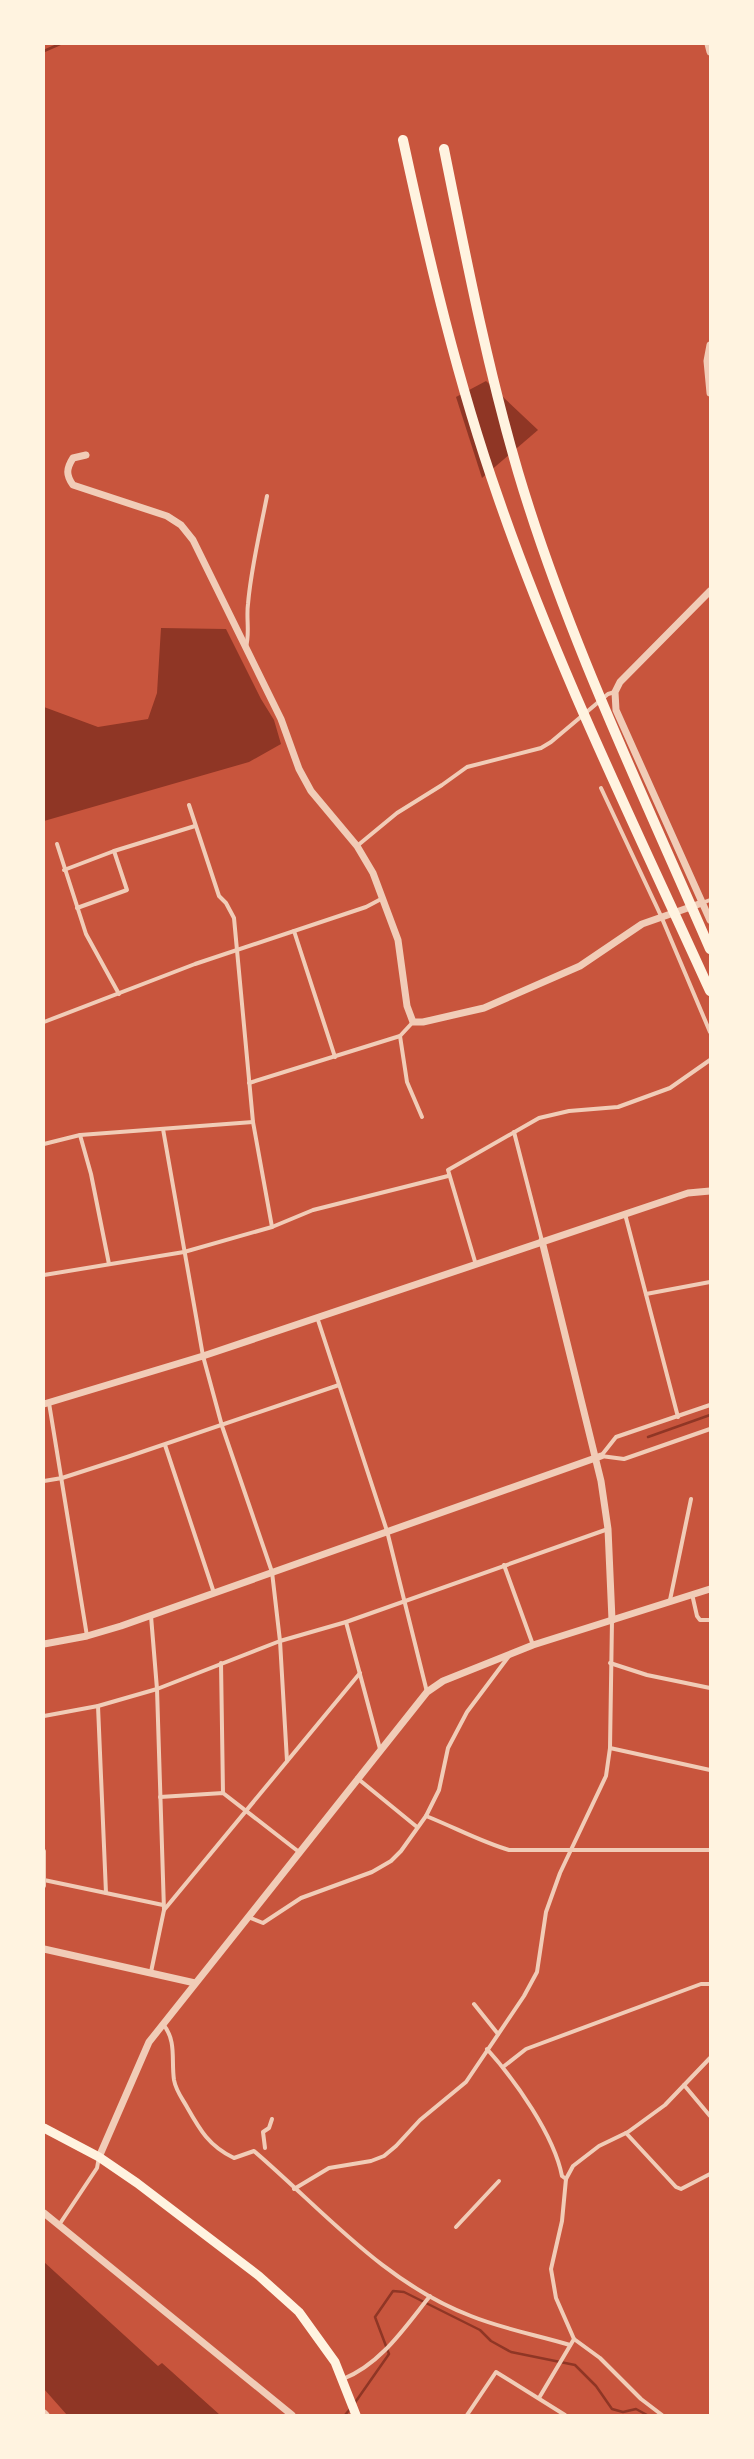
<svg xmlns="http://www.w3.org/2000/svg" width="754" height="2459" font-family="'Space Grotesk',sans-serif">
  <rect width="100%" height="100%" fill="#c8553d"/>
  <!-- water -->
  <g fill="#8f3625">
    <path d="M486,381L538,430L482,478L456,397Z"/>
    <path d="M161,628L226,629L261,699L274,720L281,744L249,762L44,821V707L98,727L148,719L157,693Z"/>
    <path d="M44,2262L158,2366L162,2363L220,2415H67L44,2389Z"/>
  </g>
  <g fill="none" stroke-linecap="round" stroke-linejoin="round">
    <!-- stream -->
    <g stroke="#8f3625" stroke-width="2.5">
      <path d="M44,51L60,44"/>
      <path d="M648,1437L710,1415"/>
      <path d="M354,2404L389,2354L375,2317L393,2291L404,2292L480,2330L491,2341L511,2352L575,2365L596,2386L612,2409L623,2412L636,2409L647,2415"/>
      <path d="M345,2415L351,2408"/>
    </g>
    <!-- minor -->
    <g stroke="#f1ccb7" stroke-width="4">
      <path d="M246,647C250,633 246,618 248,604C251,568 260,532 267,496"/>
      <path d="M601,788L661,916L710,1032"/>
      <path d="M189,805L219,896L226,903L234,918L253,1122L272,1227"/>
      <path d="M57,844L86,934L119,994"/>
      <path d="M357,846L397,813L442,785L467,767L541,748L551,742L608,694L615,692"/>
      <path d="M64,870L114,851L195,826"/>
      <path d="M702,903L710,900"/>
      <path d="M77,908L127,890L114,851"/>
      <path d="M294,931L335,1057"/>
      <path d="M44,1022L195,964L366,907L383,898"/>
      <path d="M400,1036L407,1082L422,1117"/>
      <path d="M249,1083L400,1036L413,1022"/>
      <path d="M163,1129L203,1356L222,1426L272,1572L280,1641L287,1761"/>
      <path d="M514,1132L542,1241"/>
      <path d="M80,1135L91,1174L109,1264"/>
      <path d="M44,1144L80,1135L253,1122"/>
      <path d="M625,1214L678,1417"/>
      <path d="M476,1265L448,1170L539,1118L569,1111L618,1107L670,1088L710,1060"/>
      <path d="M44,1275L184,1252L272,1227L313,1210L448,1176"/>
      <path d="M646,1294L710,1282"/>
      <path d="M317,1317L387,1531L427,1692"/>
      <path d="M49,1403L87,1636"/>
      <path d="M165,1445L214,1593"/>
      <path d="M601,1456L616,1437L710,1405"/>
      <path d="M601,1456L624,1459L710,1429"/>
      <path d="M44,1481L62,1478L127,1457L339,1385"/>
      <path d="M504,1565L533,1645"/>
      <path d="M692,1594L697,1616L700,1620H710"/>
      <path d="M670,1600L691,1499"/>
      <path d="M151,1616L157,1689L164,1910L151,1972"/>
      <path d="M346,1622L380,1749"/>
      <path d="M221,1663L223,1793"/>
      <path d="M610,1663L647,1675L710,1688"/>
      <path d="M98,1706L106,1893"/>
      <path d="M44,1716L98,1706L157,1689L280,1641L346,1622L608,1529"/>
      <path d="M610,1748L710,1770"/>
      <path d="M357,1778L417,1827"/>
      <path d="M160,1797L223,1793L299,1852"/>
      <path d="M426,1816C454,1827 481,1842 509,1850H710"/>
      <path d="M44,1851V1886"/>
      <path d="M44,1880L163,1905"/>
      <path d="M164,1910L360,1673"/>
      <path d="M248,1917L263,1923L301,1898L372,1872L391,1861L401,1851L426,1816L439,1790L448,1748L467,1712L509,1656"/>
      <path d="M474,2004L498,2034"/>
      <path d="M163,2024C177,2041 171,2060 174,2080C176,2091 182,2098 187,2107C200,2130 209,2146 234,2158L254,2151C323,2210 384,2283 471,2316C503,2329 537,2335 570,2345"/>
      <path d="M487,2049C515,2080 554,2135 562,2176L566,2179"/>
      <path d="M503,2067L526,2049L701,1984H710"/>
      <path d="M684,2085L710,2116"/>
      <path d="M626,2133L676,2187L681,2189L710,2174"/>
      <path d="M265,2148L263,2132L269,2128L272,2119"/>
      <path d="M294,2189L329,2168L371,2161L384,2156L396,2146L420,2120L466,2082L524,1996L537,1972L546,1912L560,1873L606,1776L610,1748L612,1620"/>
      <path d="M59,2225L97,2168L99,2157"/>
      <path d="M456,2227L499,2181"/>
      <path d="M343,2379C381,2364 405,2327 430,2296"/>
      <path d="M539,2398L574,2339"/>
      <path d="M467,2415L496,2372L565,2415"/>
      <path d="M662,2415L641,2399L600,2358L574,2339L556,2298L551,2269L562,2221L566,2179L573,2166L599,2146L628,2132L665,2105L710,2058"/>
    </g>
    <!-- tertiary -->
    <g stroke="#f1ccb7" stroke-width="7">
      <path d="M708,44L710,52"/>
      <path d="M710,345L707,361L710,393"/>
      <path d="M86,455L73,458C66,469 66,475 73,485L167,516L181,525L193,540L281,719L299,769L311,791L357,846L373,873L398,940L407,1006L413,1022H423L484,1008L580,966L642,924L702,903"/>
      <path d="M710,591L620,682L615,692L616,710L710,920"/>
      <path d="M542,1241L601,1481L608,1529L612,1620"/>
      <path d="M44,1404L203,1356L688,1193L710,1191"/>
      <path d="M44,1644L87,1636L121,1626L601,1456"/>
      <path d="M44,1949L195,1983"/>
      <path d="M99,2157L149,2042L427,1692L443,1681L533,1645L710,1589"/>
      <path d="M44,2213L292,2415"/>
      <path d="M44,2413L46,2415"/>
    </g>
    <!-- trunk -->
    <path stroke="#fff3e0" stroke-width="9" d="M44,2128L99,2157L137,2183L259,2276L299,2312L335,2362L356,2415"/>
    <!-- motorway -->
    <g stroke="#fff3e0" stroke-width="10">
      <path d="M403,140C429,260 457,380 498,497C556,666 636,828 710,991"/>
      <path d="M444,149C466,258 487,366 518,472C567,637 642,792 710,949"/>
    </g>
  </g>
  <!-- border -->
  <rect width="754" height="2459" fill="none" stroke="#fff3e0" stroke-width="90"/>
</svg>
